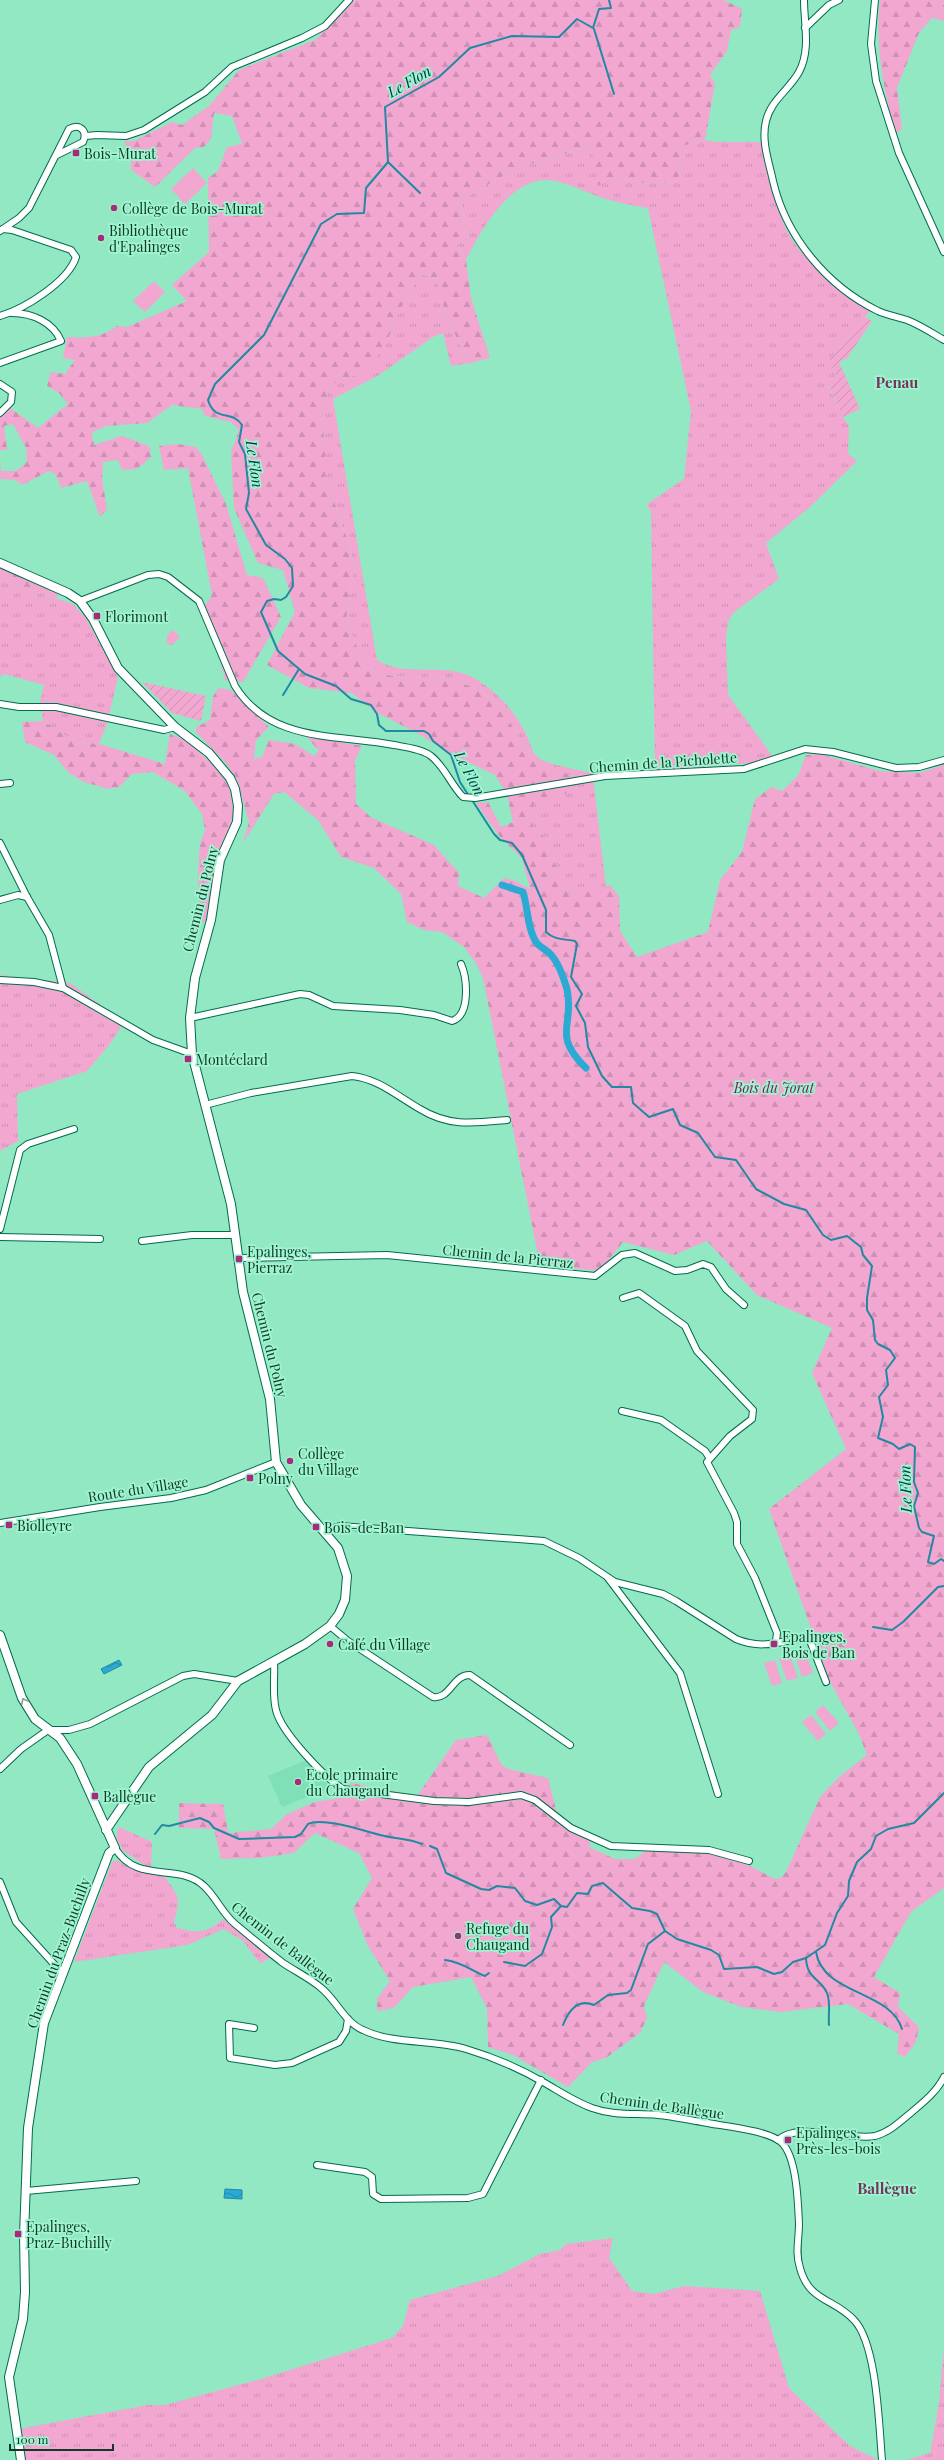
<svg xmlns="http://www.w3.org/2000/svg" width="944" height="2460" font-family="'Playfair Display',serif">
  <defs>
    <pattern id="grass-tufts" width="24" height="20" patternUnits="userSpaceOnUse"><rect width="24" height="20" fill="#f2a7d1"/><path d="M3 7l-1-3M5 7V3M7 7l1-3M15 17l-1-3M17 17v-4M19 17l1-3" fill="none" stroke="#cf90b4"/></pattern>
    <pattern id="forest-firs" width="22" height="20" patternUnits="userSpaceOnUse"><rect width="22" height="20" fill="#f2a7d1"/><path d="M5 1l3.5 6h-7zM16 11l3.5 6h-7z" fill="#cf90b4"/></pattern>
    <pattern id="garden-furrows" width="10" height="10" patternUnits="userSpaceOnUse"><rect width="10" height="10" fill="#f2a7d1"/><path d="M-1 1l2-2M0 10L10 0M9 11l2-2" fill="none" stroke="#cf90b4"/></pattern>
    <pattern id="water-waves" width="16" height="10" patternUnits="userSpaceOnUse"><rect width="16" height="10" fill="#2aabd4"/><path d="M0 5q4-4 8 0t8 0" fill="none" stroke="#238cac"/></pattern>
  </defs>
  <rect width="100%" height="100%" fill="#91e8c3"/>
  <!-- built -->
  <path fill="#7fdfb6" d="M307,1760L330,1788L282,1807L268,1776Z"/>
  <!-- grass -->
  <g fill="url(#grass-tufts)">
    <path d="M944,4V21L932,18Z"/>
    <path d="M705,140L716,142H762C769,172 774,203 787,231C801,260 845,293 871,310L830,359L836,380L828,385L843,417L849,426L848,454L857,461L810,507L766,543L779,579L733,613L728,622L726,638L728,695L773,757L764,762L655,771L651,512L647,504L684,479L691,411L648,208C634,206 620,203 606,199C589,194 562,179 545,180C508,181 480,232 466,260L456,242L465,234L461,200L517,168L592,146L612,178L643,183L678,182L682,146Z"/>
    <path d="M420,274L436,278L447,319L470,363L451,366L443,333L433,337L379,375L333,399L377,660C404,678 443,662 472,677C497,691 514,710 527,736C531,744 531,753 540,759C549,765 589,772 602,775L593,777L606,887L569,895L554,861L552,844L532,826L534,804L568,793L573,775L544,769L537,764L498,705L470,686L446,679L392,676L374,671L362,660L346,619L354,568L351,550L325,475V443L320,409L330,386L341,379L357,375L387,342L397,315Z"/>
    <path d="M0,579L73,604L86,618L118,677L107,724L99,744L75,742L43,721L40,701L44,685L4,674L0,677Z"/>
    <path d="M173,630L180,637L172,645L167,644V635Z"/>
    <path d="M0,975L70,983L124,1022L110,1044L87,1071L17,1094L18,1141L0,1151Z"/>
    <path d="M119,1827L152,1842L151,1869L123,1851L116,1837Z"/>
    <path d="M117,1860L130,1868L165,1877C179,1897 181,1899 174,1921L177,1928C197,1933 207,1934 223,1919L271,1958L260,1963L243,1941L224,1929L187,1945L74,1962L112,1862Z"/>
    <path d="M613,2238L609,2258L632,2291L653,2294L684,2286L760,2291L789,2388L850,2446L878,2460H21L18,2429L148,2405H165L261,2379L392,2338L403,2326L410,2300L498,2276L540,2254L560,2250L566,2244Z"/>
    <path d="M944,2346V2460H907L930,2453L939,2403Z"/>
  </g>
  <!-- forest -->
  <g fill="url(#forest-firs)">
    <path d="M354,0H724L742,9L740,27L731,30L727,51L710,75L715,84L705,140L682,146L678,182L643,183L612,178L598,186L591,146L517,168L461,200L465,234L456,242L466,260L471,298L490,358L470,363L447,319L436,278L420,274L397,315L387,342L373,363L357,375L341,379L330,386L320,409L325,443V475L351,550L354,568L346,619L362,660L374,671L392,676L446,679L470,686L498,705L537,764C549,772 568,770 578,780C572,797 549,799 534,804L532,826L552,844L554,861L569,895L610,885L619,896L620,931L637,957L708,932L720,880L742,852L755,799L772,787L782,791L798,776L806,755L820,754L880,771L919,773L944,765V1888L911,1912L874,1977L900,1993L898,2007L919,2027L916,2042L905,2057L897,2053L899,2034L848,2004L781,2012L741,2007L703,1992L664,1962L644,2006L647,2018L640,2033L606,2058L592,2062L568,2087L513,2055L488,2047L487,2008L471,1977L413,1987L394,2008L377,2011V1999L390,1981L368,1946L353,1909L372,1878L359,1853L315,1833L294,1853L260,1858L221,1859L214,1829L179,1828V1803L223,1804L228,1833L271,1829L287,1814L315,1802L344,1797L351,1783L417,1796L456,1740L487,1735L501,1764L508,1769L548,1778L558,1818L592,1836L589,1847L615,1859H635L648,1849L707,1853L746,1864L775,1879L781,1878L786,1872L820,1797L840,1776L867,1755L859,1734L829,1680L769,1509L846,1449L812,1373L832,1328L757,1295L707,1241L674,1255L623,1242L600,1271L540,1265L483,978L476,963L464,947L442,932L424,930L407,922L401,894L374,868L341,857L318,820L284,792L274,794L243,843L249,822L237,780L226,763L196,732V727L210,720L213,696L219,688L231,690L269,727L256,740L254,759L262,757L269,740L295,744L314,756L319,751L306,736L362,746L355,760L356,804L372,818L434,845L459,873L458,886L484,898L504,878L513,880L530,889L522,858L500,837L476,803L488,802L501,827L513,822L507,794L495,775L451,754L419,734L376,712L352,693L309,688L267,665L295,612L283,570L258,563L234,508L231,452L239,430L231,422L205,416L202,409L172,405L147,423L107,426L92,432L94,445L122,436L149,446L151,457L137,469L122,470L118,460L103,462L102,479L107,509L100,517L87,481L61,488L56,475L49,471L22,485L15,480L0,479V461L1,471H16L27,462L26,448L13,424L4,426L7,450H0V415L6,405L38,428L68,404L59,393L47,386L51,372L65,374L75,360L63,358L67,337C86,338 101,338 117,326L127,327L187,301L172,285L209,252L208,178L218,171L227,147L242,144L232,116L214,113L211,139L204,147L195,148L155,187L131,170V158L124,141H134L172,122L182,125L209,106L239,70L315,40Z"/>
    <path d="M880,0H944V4L919,33L897,88L902,129L896,133C883,90 875,45 880,0Z"/>
    <path d="M178,444L196,447L201,453L226,504L247,575L263,578L281,617L243,682L225,680L215,637L203,609L212,595L188,468L164,470L159,446Z"/>
    <path d="M0,563L59,592L56,598L0,579Z"/>
    <path d="M43,721L75,742L99,744L165,764L170,734L188,741L219,771L229,786L234,812L206,921L202,922L200,919L198,875L200,844L205,830L202,814L185,791L153,772L132,774L119,787L108,789L84,782L69,773L54,755L25,742L22,722Z"/>
  </g>
  <!-- garden -->
  <g fill="url(#garden-furrows)">
    <path d="M865,317L872,321L847,358L839,362L860,409L843,417L828,384L836,380L830,359Z"/>
    <path d="M142,682L206,696L201,721L172,713Z"/>
  </g>
  <!-- pitch -->
  <g fill="#f2a7d1">
    <path d="M193,168L207,183L185,204L171,189Z"/>
    <path d="M154,281L165,292L145,312L133,301Z"/>
    <path d="M805,1650L813,1673L802,1677L794,1653Z"/>
    <path d="M790,1655L798,1678L787,1681L779,1658Z"/>
    <path d="M775,1660L782,1683L772,1686L764,1663Z"/>
    <path d="M823,1705L839,1723L830,1731L815,1712Z"/>
    <path d="M811,1715L826,1734L818,1741L802,1722Z"/>
  </g>
  <!-- water -->
  <g fill="url(#water-waves)" stroke="#2388a1">
    <path d="M119,1660L122,1665L104,1674L101,1669Z"/>
    <path d="M225,2189L242,2190V2199L224,2198Z"/>
  </g>
  <g fill="none" stroke-linecap="round" stroke-linejoin="round">
    <!-- stream -->
    <g stroke="#2388a1" stroke-width="2">
      <path d="M594,29L614,94"/>
      <path d="M388,162L420,193"/>
      <path d="M283,695L299,669"/>
      <path d="M469,796L460,782L451,755L433,741L429,734L424,731H386L379,725L377,714L371,705L351,699L336,686L305,674L278,651L261,612L267,601L274,599L281,600L286,597L293,586L292,568L285,559L266,545L246,509L249,493L245,454L239,442L242,425C232,409 215,423 208,400L215,384L264,335L321,224L337,214L364,213L366,188L388,162L385,107L439,77L470,48L512,36L559,37L577,19L593,28L599,9L611,8L609,0"/>
      <path d="M472,800L494,834L500,840L512,843L522,855L546,910V932C554,940 565,939 575,941L577,944L571,977L582,994L576,1006L585,1023L588,1047L602,1076L612,1087H631L633,1103L649,1117L673,1109L680,1125L698,1133L715,1157L736,1160L756,1189L784,1204L806,1210L823,1235L831,1240L847,1236L861,1247L863,1255L872,1266L867,1298V1310L873,1320L875,1340L878,1344L890,1350L895,1358L886,1370L888,1385L879,1397L883,1417L878,1438L893,1444L899,1449L910,1444L915,1447L914,1482L918,1493L914,1506L919,1528L922,1532L934,1536L928,1562L934,1564L941,1559L944,1561"/>
      <path d="M873,1627L892,1630L903,1622L938,1587L944,1586"/>
      <path d="M155,1834L162,1825L169,1826L200,1818L209,1822L214,1828L239,1839L295,1837L301,1834L308,1824C324,1817 364,1831 380,1835C395,1839 408,1838 422,1844"/>
      <path d="M430,1846L437,1849L446,1873L481,1889L489,1890L497,1886L515,1888L525,1901L537,1905L554,1899L561,1906L567,1907L577,1893L588,1894L592,1886L603,1883L632,1908L650,1911L657,1914L665,1931L677,1939L711,1950L719,1955L724,1969L757,1967L774,1974L782,1972L793,1962L806,1958L825,1945L837,1913L848,1896L849,1881L857,1862L871,1849L876,1836L888,1829L914,1823L944,1793"/>
      <path d="M816,1952C823,1995 890,1990 902,2029"/>
      <path d="M806,1958C807,1980 821,1978 827,1993C831,2003 828,2014 829,2025"/>
      <path d="M445,1960C462,1962 470,1970 485,1976L489,1973"/>
      <path d="M504,1962L525,1966L542,1954L552,1927L551,1917L561,1906"/>
      <path d="M563,2025C568,2012 577,1998 594,2005L608,1995L627,1993L631,1990L648,1944L665,1931"/>
    </g>
    <!-- canal -->
    <path stroke="#2aabd4" stroke-width="7" d="M502,885L523,892C528,907 527,928 536,942C540,948 548,950 552,956C559,964 564,979 567,989C575,1026 551,1034 586,1068"/>
    <!-- street casing -->
    <g stroke="#006c4d" stroke-width="8">
      <g id="street">
        <path d="M804,0C804,23 811,50 799,72C789,90 771,100 766,121C761,141 769,162 773,181C786,237 827,286 878,311C887,315 897,317 907,320C920,325 932,333 944,340"/>
        <path d="M875,0L871,44L876,81L899,153L944,252"/>
        <path d="M805,28L829,5L839,0"/>
        <path d="M86,136L97,135L126,136L144,130L205,92L232,67L302,38L325,26L349,0"/>
        <path d="M0,231L19,218L29,208L69,129C80,123 88,131 83,142L57,155"/>
        <path d="M0,316C24,309 68,282 76,257L71,250L12,230L3,229"/>
        <path d="M0,363L61,341C53,322 32,313 12,313"/>
        <path d="M0,384L12,392L11,402L0,413"/>
        <path d="M80,601L148,575L159,574L168,577L199,601L235,686C270,743 336,734 394,745C405,747 422,749 431,756C445,767 451,785 463,797L475,798L605,776L744,769L805,749L833,752L896,768L919,767L944,760"/>
        <path d="M0,704L19,707H56L164,730L175,727"/>
        <path d="M0,784L10,783"/>
        <path d="M0,843L27,897L49,935L63,988"/>
        <path d="M0,900L18,895L27,897"/>
        <path d="M0,980L34,982L63,988L153,1040L192,1054"/>
        <path d="M190,1018L300,994L309,995L333,1006L400,1010L434,1015L452,1021C471,1015 467,978 461,964"/>
        <path d="M205,1105L251,1093L352,1076C379,1079 397,1096 420,1109C449,1127 475,1123 507,1120"/>
        <path d="M0,1229L20,1150L28,1144L74,1129"/>
        <path d="M0,1237L100,1239"/>
        <path d="M142,1241L192,1235H235"/>
        <path d="M239,1258L387,1255L595,1276L622,1255L635,1253L675,1271L687,1270L703,1264L711,1267L726,1289L744,1305"/>
        <path d="M623,1298L639,1293L685,1326L697,1351L753,1410L752,1419L730,1436L707,1462L734,1513L737,1522V1544L755,1578L777,1633L776,1641"/>
        <path d="M622,1411L661,1420L705,1451L709,1457"/>
        <path d="M0,1523L100,1507L171,1498L206,1490L276,1462"/>
        <path d="M324,1531L340,1526L544,1541L579,1558L615,1582L663,1594L676,1601L736,1639C755,1647 771,1645 791,1640C797,1639 803,1636 809,1638L826,1682"/>
        <path d="M608,1578L680,1673L718,1794"/>
        <path d="M330,1626L348,1641L433,1697C450,1700 453,1674 470,1675L570,1745"/>
        <path d="M274,1661C275,1677 272,1695 276,1710C281,1732 324,1777 343,1789L434,1801L469,1802L521,1795L535,1800L571,1828L611,1846L709,1850L749,1861"/>
        <path d="M0,1769L21,1749L48,1730H69L90,1724L183,1676L194,1674L238,1681"/>
        <path d="M115,1848C137,1885 179,1862 204,1886C216,1897 222,1913 235,1924C251,1937 267,1951 283,1963C295,1971 309,1978 320,1987C336,1999 344,2022 363,2030C394,2045 433,2039 466,2049C493,2057 519,2068 543,2082C559,2091 575,2102 592,2108C614,2116 635,2113 658,2115C673,2116 687,2120 702,2122C720,2126 770,2130 782,2143C797,2158 798,2203 799,2224C799,2239 795,2253 800,2268C809,2302 834,2298 854,2320C877,2344 879,2426 882,2460"/>
        <path d="M0,1882L16,1922L62,1973"/>
        <path d="M254,2028L229,2024L230,2058L275,2065L292,2063L339,2042L346,2031L348,2019"/>
        <path d="M778,2140C798,2121 849,2141 875,2136C890,2132 901,2121 913,2111C925,2101 937,2091 944,2077"/>
        <path d="M317,2165L365,2172L372,2177L373,2194L381,2199L468,2198L483,2194L541,2080"/>
        <path d="M26,2191L136,2181"/>
      </g>
    </g>
    <!-- secondary casing -->
    <g stroke="#006c4d" stroke-width="10">
      <g id="secondary">
        <path d="M0,563L68,593L80,601L93,619L118,668L175,727L209,753L230,778L235,789L238,806L237,822L220,860L211,920L195,978L190,1018L192,1054L231,1204L243,1292L270,1399L276,1462L301,1505L338,1548L347,1576L345,1600L339,1614L330,1626L305,1644L238,1681L212,1715L149,1767L106,1830"/>
        <path d="M0,1635L22,1698L35,1719L60,1738L77,1764L115,1848L109,1853L104,1866L44,2023L28,2128L24,2235L25,2292L23,2319L9,2377L21,2460"/>
      </g>
    </g>
    <!-- street -->
    <use href="#street" stroke="#fff" stroke-width="6"/>
    <!-- secondary -->
    <use href="#secondary" stroke="#fff" stroke-width="8"/>
  </g>
  <!-- one-way arrows -->
  <defs><path id="oneway-chevron" d="M-2-3.5L2.5 0L-2 3.5" fill="none" stroke-width="1.6" stroke-linecap="round" stroke-linejoin="round"/></defs>
  <use stroke="#899c94" href="#oneway-chevron" transform="translate(24 1701) rotate(-118)"/>
  <!-- markers -->
  <g fill="#a72a7c" stroke="#9ef5d0" stroke-width="1.5">
    <rect x="72" y="149" width="8" height="8" rx="2"/>
    <circle cx="114" cy="208" r="4"/>
    <circle cx="101" cy="238" r="4"/>
    <rect x="93" y="612" width="8" height="8" rx="2"/>
    <rect x="184" y="1055" width="8" height="8" rx="2"/>
    <rect x="235" y="1255" width="8" height="8" rx="2"/>
    <circle cx="290" cy="1461" r="4"/>
    <rect x="246" y="1474" width="8" height="8" rx="2"/>
    <rect x="5" y="1521" width="8" height="8" rx="2"/>
    <rect x="312" y="1523" width="8" height="8" rx="2"/>
    <circle cx="330" cy="1644" r="4"/>
    <rect x="770" y="1640" width="8" height="8" rx="2"/>
    <circle cx="298" cy="1782" r="4"/>
    <rect x="91" y="1792" width="8" height="8" rx="2"/>
    <circle cx="458" cy="1936" r="4"/>
    <rect x="784" y="2136" width="8" height="8" rx="2"/>
    <rect x="14" y="2230" width="8" height="8" rx="2"/>
  </g>
  <g text-anchor="middle" dominant-baseline="central" stroke-width="3.5" stroke-linejoin="round" paint-order="stroke">
    <!-- poi labels -->
    <g font-size="14" fill="#13382a" stroke="#9ef5d0" text-anchor="start">
      <text x="84" y="153">Bois-Murat</text>
      <text x="122" y="208">Collège de Bois-Murat</text>
      <text x="109" y="230">Bibliothèque<tspan x="109" dy="16">d'Epalinges</tspan></text>
      <text x="105" y="616">Florimont</text>
      <text x="196" y="1059">Montéclard</text>
      <text x="247" y="1251">Epalinges,<tspan x="247" dy="16">Pierraz</tspan></text>
      <text x="298" y="1453">Collège<tspan x="298" dy="16">du Village</tspan></text>
      <text x="258" y="1478">Polny</text>
      <text x="17" y="1525">Biolleyre</text>
      <text x="324" y="1527">Bois-de-Ban</text>
      <text x="782" y="1636">Epalinges,<tspan x="782" dy="16">Bois de Ban</tspan></text>
      <text x="338" y="1644">Café du Village</text>
      <text x="306" y="1774">Ecole primaire<tspan x="306" dy="16">du Chaugand</tspan></text>
      <text x="103" y="1796">Ballègue</text>
      <text x="466" y="1928">Refuge du<tspan x="466" dy="16">Chaugand</tspan></text>
      <text x="796" y="2132">Epalinges,<tspan x="796" dy="16">Près-les-bois</tspan></text>
      <text x="26" y="2226">Epalinges,<tspan x="26" dy="16">Praz-Buchilly</tspan></text>
    </g>
    <!-- street labels -->
    <g font-size="14" fill="#13382a" stroke="#9ef5d0">
      <text transform="translate(663 762) rotate(-4)">Chemin de la Picholette</text>
      <text transform="translate(200 899) rotate(-76)">Chemin du Polny</text>
      <text transform="translate(508 1256) rotate(6)">Chemin de la Pierraz</text>
      <text transform="translate(270 1345) rotate(76)">Chemin du Polny</text>
      <text transform="translate(138 1489) rotate(-9)">Route du Village</text>
      <text transform="translate(283 1943) rotate(38)">Chemin de Ballègue</text>
      <text transform="translate(58 1953) rotate(-70)">Chemin du Praz-Buchilly</text>
      <text transform="translate(662 2105) rotate(8)">Chemin de Ballègue</text>
    </g>
    <!-- park labels -->
    <g font-size="14" font-style="italic" fill="#7d175b" stroke="#9ef5d0">
      <text x="774" y="1087">Bois du Jorat</text>
    </g>
    <!-- water labels -->
    <g font-size="15" font-style="italic" fill="#01394b" stroke="#9ef5d0">
      <text transform="translate(409 81) rotate(-30)">Le Flon</text>
      <text transform="translate(255 464) rotate(82)">Le Flon</text>
      <text transform="translate(470 773) rotate(62)">Le Flon</text>
      <text transform="translate(905 1489) rotate(-92)">Le Flon</text>
    </g>
    <!-- neighbourhood labels -->
    <g font-size="15" font-weight="bold" fill="#74355b" stroke="#9ef5d0">
      <text x="897" y="382">Penau</text>
      <text x="887" y="2188">Ballègue</text>
    </g>
  </g>
  <!-- scale -->
  <path d="M10 2444v6h103v-6" fill="none" stroke="#13382a" stroke-width="2"/>
  <text x="16" y="2444" font-size="12" fill="#13382a" stroke="#9ef5d0" stroke-width="3" paint-order="stroke">100 m</text>
</svg>
